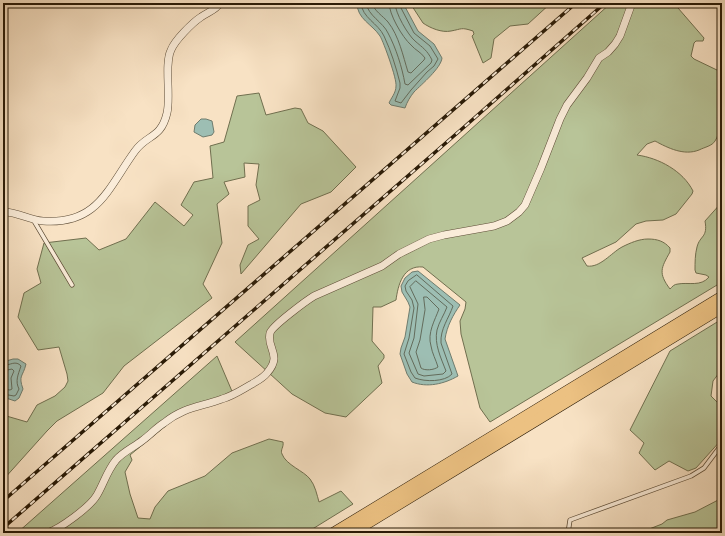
<svg xmlns="http://www.w3.org/2000/svg" width="725" height="536" font-family="'Gentium Book Plus',serif">
  <rect width="100%" height="100%" fill="#f8e2c4"/>
  <filter id="stains"><feTurbulence type="fractalNoise" baseFrequency=".005" numOctaves="4"/><feColorMatrix values="0 0 0 0 .2 0 0 0 0 .09 0 0 0 0 .02 0 0 0 .5 -.17"/></filter>
  <radialGradient id="worn" r=".72"><stop offset=".6" stop-color="#630" stop-opacity="0"/><stop offset="1" stop-color="#630" stop-opacity=".3"/></radialGradient>
  <!-- green -->
  <g fill="#b8c498" stroke="#706f4f">
    <path d="M235,3H263L262,7Z"/>
    <path d="M410,3H551L528,24L510,26L494,39L491,58L483,63L472,36L474,34L473,31C461,27 462,29 451,31C442,33 430,28 423,23Z"/>
    <path d="M611,3H676L678,8L704,38L703,41H696L694,43L691,56L694,59L719,71H722C722,89 725,126 715,141C712,146 705,147 699,150C684,156 668,148 655,141L647,144L637,155C659,158 683,171 693,191L692,194L676,214L663,220L646,221L636,224L616,242L582,258L587,266C600,268 611,253 622,247C630,243 639,239 648,239C657,239 664,241 670,248V252C661,268 658,273 670,289C672,287 674,284 678,284C688,282 701,287 709,277L706,275L696,273L695,270C695,263 695,254 697,247C700,235 708,238 705,221L722,202V282L490,422L480,408L461,334L460,321L465,309L466,302L423,267C403,265 398,285 396,300L381,307H373L372,341L384,355V358L378,366L382,383L346,417L325,413L292,394L235,342Z"/>
    <path d="M259,93L266,115L295,108L301,109L308,123L323,131L356,167L331,192L301,204L241,274L240,265L248,245L259,239L248,226V206L260,200L256,185L259,164L244,163L245,177L224,182L229,194L217,204L222,243L203,284L212,298L124,366L103,393L57,421L47,431L3,480V415L27,422L37,405L55,396L65,387L68,381L67,374L59,347L38,350L18,317L24,293L41,283L37,269L44,243L86,238L99,250L126,239L155,202L184,226L193,215L181,205L194,182L213,178L210,146L224,142L237,96Z"/>
    <path d="M722,319V369L713,381L711,396L722,407V439L696,468L688,471L669,461L655,470L639,453L644,443L630,430L670,351Z"/>
    <path d="M217,356L234,396L179,415L130,455L132,460L125,472L130,494L138,518L150,519L155,507L168,491L205,476L232,453L269,439L283,442C284,447 280,450 282,454C286,465 304,471 310,479C315,485 317,495 319,502L341,491L353,504L306,533H17Z"/>
    <path d="M722,498V533H639L662,524L667,520L695,512Z"/>
  </g>
  <!-- water -->
  <g fill="#9dbeb3" stroke="#6f7c6e">
    <path d="M357,3H403L418,31L434,44L442,58C441,68 422,84 414,92C410,97 407,102 405,108L391,105L389,103C391,98 396,93 396,86C397,79 384,43 380,36C372,24 357,19 357,3Z"/>
    <path d="M201,119H206L212,121L214,132L212,135L203,137L194,132L195,125Z"/>
    <path d="M418,271L460,305C453,315 447,326 445,339L458,376C444,384 427,388 412,382L407,374L400,354L401,348L405,337L410,307L408,302L402,292L401,286L405,278L412,272Z"/>
    <path d="M13,359H18L26,364C23,377 18,375 23,389L19,398L15,401L3,397V362Z"/>
  </g>
  <g fill="none" stroke-linecap="round" stroke-linejoin="round">
    <!-- shore -->
    <g stroke="#636c5c" stroke-width="1">
      <path d="M361,3C362,18 378,23 384,36C391,51 396,67 400,83V88L395,101L401,103L411,90L427,72L434,66L438,59L430,46L414,33L401,8L400,3"/>
      <path d="M366,3C368,16 383,22 388,33C396,48 402,67 405,84L408,85L431,63L432,60C427,50 423,48 415,41C408,35 395,13 395,3"/>
      <path d="M372,3C374,11 383,16 388,22C399,36 403,56 408,72L411,73L424,60L425,58C421,52 415,50 411,45C402,37 389,14 389,3"/>
      <path d="M417,275L453,306C449,318 440,329 441,343L452,374C445,382 425,382 415,378L411,372L404,354L409,338L414,308L412,300L406,291L405,286L408,281Z"/>
      <path d="M416,281L447,307C444,315 439,322 437,330C434,344 441,358 446,371L443,374L424,376L418,374L409,353L414,338L418,304L410,287Z"/>
      <path d="M424,297H427L439,309C435,320 427,333 431,346C432,353 436,360 438,367C434,370 425,371 421,368L416,352L420,340L425,310Z"/>
      <path d="M3,366C10,365 16,360 21,366C18,375 15,381 19,389L16,395L14,396L3,394"/>
      <path d="M3,371L12,369L14,371L11,378L12,389L10,390L3,389"/>
    </g>
    <!-- service casing -->
    <g stroke="#5d4c36" stroke-width="5">
      <g id="service">
        <path d="M34,221L72,285"/>
        <path d="M568,533L570,520L691,476L704,468L722,444"/>
      </g>
    </g>
    <!-- minor casing -->
    <g stroke="#5d4c36" stroke-width="8">
      <g id="minor">
        <path d="M4,212C18,212 29,220 43,221C98,225 108,188 135,151C147,134 161,139 167,113C171,96 164,64 171,50C175,40 192,23 201,17C208,12 216,10 220,3"/>
        <path d="M47,533C60,529 90,507 97,495C104,483 107,471 116,460C123,452 134,447 143,440C150,435 156,428 164,423C184,407 200,407 222,399C233,396 243,389 252,384C257,381 263,378 267,373C283,355 266,348 270,333C272,326 306,301 314,296L382,266L399,254L429,239L444,235L494,226L507,221L519,212L525,205L541,168L560,119L567,105L587,78L599,58L608,52L615,44L620,36L632,3"/>
      </g>
    </g>
    <!-- primary casing -->
    <g stroke="#291a06" stroke-width="12">
      <g id="primary">
        <path d="M334,533L722,297"/>
        <path d="M351,533L722,307"/>
      </g>
    </g>
    <!-- service -->
    <use href="#service" stroke="#faecd9" stroke-width="3.5"/>
    <!-- minor -->
    <use href="#minor" stroke="#faecd9" stroke-width="7"/>
    <!-- primary -->
    <use href="#primary" stroke="#ecc182" stroke-width="11"/>
    <!-- rail casing -->
    <g stroke="#291a06" stroke-width="3.5">
      <g id="rail">
        <path d="M3,501L576,3"/>
        <path d="M3,528L463,128L605,3"/>
      </g>
    </g>
    <!-- rail -->
    <use href="#rail" stroke="#faecd9" stroke-width="2" stroke-dasharray="6" stroke-linecap="butt"/>
  </g>
  <!-- margin -->
  <rect width="725" height="536" fill="none" stroke="#f8e2c4" stroke-width="16"/>
  <rect x="4" y="4" width="717" height="528" fill="none" stroke="#291a06" stroke-width="2"/>
  <rect x="8" y="8" width="709" height="520" fill="none" stroke="#291a06"/>
  <rect width="100%" height="100%" filter="url(#stains)"/>
  <rect width="100%" height="100%" fill="url(#worn)"/>
</svg>
